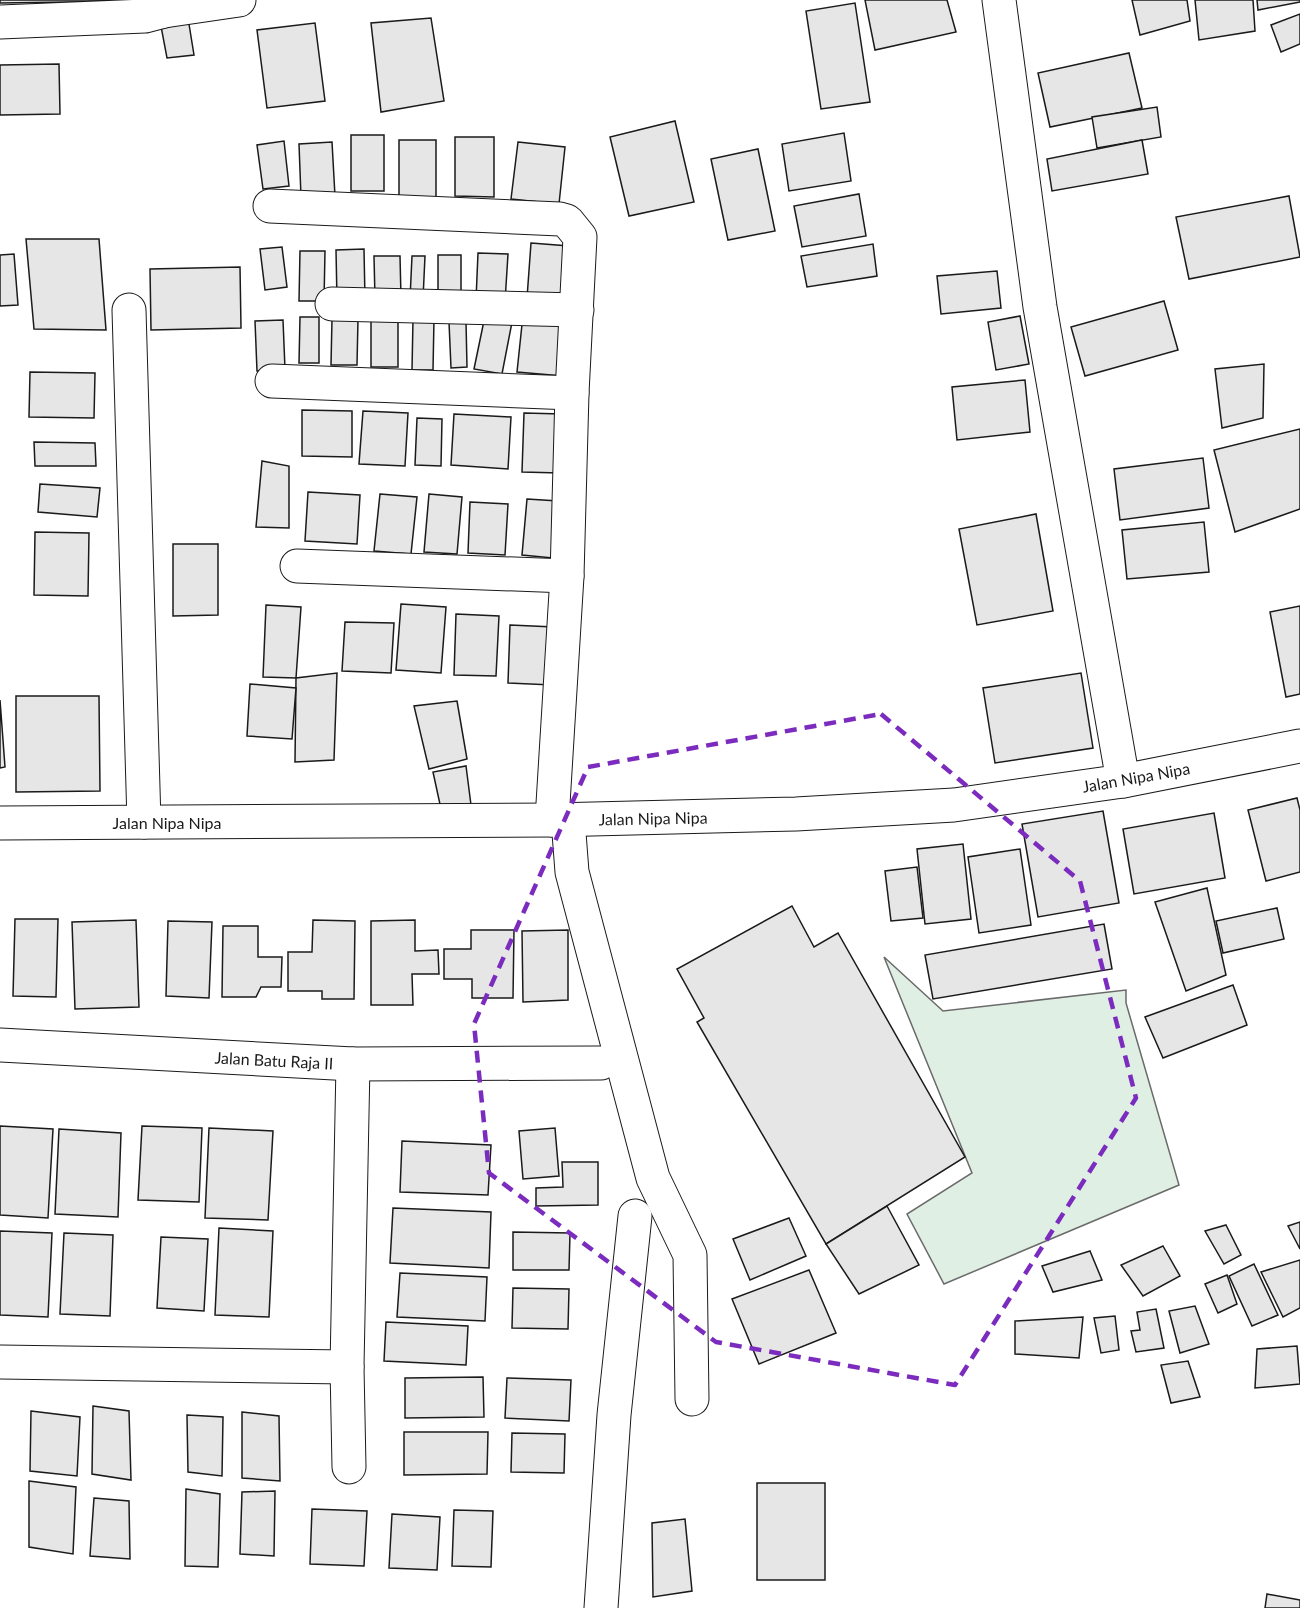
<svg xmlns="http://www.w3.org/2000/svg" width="1300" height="1608" font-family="Lato,sans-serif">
  <rect width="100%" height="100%" fill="#fff"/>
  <!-- green -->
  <path fill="#e0efe3" stroke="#6a6a6a" stroke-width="1.5" d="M884,957L943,1011L1126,990V1003L1179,1185L944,1284L907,1214L972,1173Z"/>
  <!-- building -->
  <g fill="#e6e6e6" stroke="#1a1a1a" stroke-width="1.5">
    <path d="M0,0H138V1L0,3Z"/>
    <path d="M865,0H947L956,32L875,50Z"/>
    <path d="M1132,0H1187L1190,21L1140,35Z"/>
    <path d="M1195,0H1253L1255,31L1199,40Z"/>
    <path d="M1257,0H1300V2L1258,10Z"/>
    <path d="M855,3L870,102L821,109L806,11Z"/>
    <path d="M1300,14V44L1281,52L1271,25Z"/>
    <path d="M188,18L194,55L167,58L160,21Z"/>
    <path d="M431,18L444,101L381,112L371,23Z"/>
    <path d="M315,23L325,101L267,108L257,30Z"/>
    <path d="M1129,53L1142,108L1050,127L1038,73Z"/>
    <path d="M59,64L60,114L0,115V65Z"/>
    <path d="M1157,107L1161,137L1097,148L1092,117Z"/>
    <path d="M675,121L694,202L629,216L610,137Z"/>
    <path d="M844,133L851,181L789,191L782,144Z"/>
    <rect x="351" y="135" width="33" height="56"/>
    <path d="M455,137H494V197L455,196Z"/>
    <path d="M399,140H436V200L399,201Z"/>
    <path d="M1142,140L1148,174L1052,191L1047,159Z"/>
    <path d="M284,141L289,186L263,189L257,145Z"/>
    <path d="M332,142L335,196L301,197L299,144Z"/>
    <path d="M518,142L565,147L559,204L511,199Z"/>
    <path d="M758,149L775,231L728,240L711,159Z"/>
    <path d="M859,194L866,236L802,247L794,206Z"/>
    <path d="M1289,196L1300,257L1189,279L1176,217Z"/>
    <path d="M26,239H99L106,330L34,329Z"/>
    <path d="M531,243L569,246L566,300L527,298Z"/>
    <path d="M873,244L877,276L807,287L801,256Z"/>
    <path d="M282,247L287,287L265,290L260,249Z"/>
    <path d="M364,249L365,299L337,300L336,250Z"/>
    <path d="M300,251H325L324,301H299Z"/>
    <path d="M478,253L508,254L505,302L476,300Z"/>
    <path d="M14,254L18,305L0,306V255Z"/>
    <path d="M438,255H461V300L438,299Z"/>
    <path d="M374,256H400L401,298L375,299Z"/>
    <path d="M412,256H425L423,299H410Z"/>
    <path d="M240,267L241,328L151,330L150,269Z"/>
    <path d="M997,271L1001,308L941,314L937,276Z"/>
    <path d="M1164,301L1178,350L1085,376L1071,327Z"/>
    <path d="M486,311L513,317L502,374L474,369Z"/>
    <path d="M523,315L568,318L563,376L517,372Z"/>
    <path d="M1020,316L1029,364L996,370L988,322Z"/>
    <path d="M300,317H319V363H299Z"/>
    <path d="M398,317V367H371V318Z"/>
    <path d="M332,319H358L357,365H331Z"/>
    <path d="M413,319H434L433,370H412Z"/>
    <path d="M283,320L285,369L257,371L255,321Z"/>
    <path d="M449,322H466L467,367L451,368Z"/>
    <path d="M1264,364L1263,418L1222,428L1215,369Z"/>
    <path d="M30,372L95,373L94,418L29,417Z"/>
    <path d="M1025,380L1030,432L957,440L952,387Z"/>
    <path d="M302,410L352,411V457L302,456Z"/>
    <path d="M363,411L408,413L405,466L359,464Z"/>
    <path d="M524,413L562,414L560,473L522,472Z"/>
    <path d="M454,414L511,417L508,469L451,465Z"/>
    <path d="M417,418L442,419L441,466L415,465Z"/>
    <path d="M1300,429V509L1235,532L1214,450Z"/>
    <path d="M34,442L95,443L96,466H35Z"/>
    <path d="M1203,458L1209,508L1120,520L1114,469Z"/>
    <path d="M262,461L289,466V528L256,527Z"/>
    <path d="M40,484L100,488L97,517L38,512Z"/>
    <path d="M308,492L360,495L357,544L305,541Z"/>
    <path d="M380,494L417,497L411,554L374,551Z"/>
    <path d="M429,494L462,497L457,554L424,552Z"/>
    <path d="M527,499L558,501L553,558L522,555Z"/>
    <path d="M470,502L508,504L505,555L468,553Z"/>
    <path d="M1036,514L1053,611L977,625L959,529Z"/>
    <path d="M1204,522L1209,572L1127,579L1122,530Z"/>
    <path d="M35,532L89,533L88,596L34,595Z"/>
    <path d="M173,544H218V615L173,616Z"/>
    <path d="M401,604L446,607L441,673L396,670Z"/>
    <path d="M266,605L301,607L296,678L263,677Z"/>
    <path d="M1300,606V694L1286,697L1270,612Z"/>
    <path d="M456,614L499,616L496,676L454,675Z"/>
    <path d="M345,622L394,623L391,673L342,671Z"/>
    <path d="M510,625L554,627L552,685L508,683Z"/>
    <path d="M337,673L334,760L295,762L296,678Z"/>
    <path d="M1081,673L1093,748L995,763L983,688Z"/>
    <path d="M250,684L296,688L292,739L247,736Z"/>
    <path d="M16,696H99L100,791L16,792Z"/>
    <path d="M0,700L5,767L0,768Z"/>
    <path d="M457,701L467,759L429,769L414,706Z"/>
    <path d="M466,766L471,805L441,809L433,772Z"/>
    <path d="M1297,798L1300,810V872L1266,881L1248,810Z"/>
    <path d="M1103,811L1119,903L1038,917L1022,824Z"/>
    <path d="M1214,813L1225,878L1134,894L1123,829Z"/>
    <path d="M963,844L971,919L925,924L917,849Z"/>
    <path d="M1020,849L1031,925L979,933L968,857Z"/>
    <path d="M917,867L923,918L891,921L885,871Z"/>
    <path d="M1207,888L1226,975L1186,991L1155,902Z"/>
    <path d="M792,906L814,947L838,933L965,1157L826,1244L697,1022L704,1018L677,969Z"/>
    <path d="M1277,908L1284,939L1223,953L1216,921Z"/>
    <path d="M15,919H58L56,997L13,996Z"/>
    <path d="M136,920L139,1007L75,1009L72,922Z"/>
    <path d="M313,920L355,921L354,999H322V991H288V952H312Z"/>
    <path d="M415,920V951L438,950L439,974H412L413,1005H371V921Z"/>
    <path d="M168,921L212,922L209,998L166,996Z"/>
    <path d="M1104,924L1112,969L933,999L925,955Z"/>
    <path d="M223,926H258V957H282L281,987H261L256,997H222Z"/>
    <path d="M471,930H514L513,998H472V979H444V949H471Z"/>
    <path d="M568,930V1000L523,1002L522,931Z"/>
    <path d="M1233,985L1247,1025L1163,1058L1145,1017Z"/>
    <path d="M0,1126L53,1129L48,1218L0,1215Z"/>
    <path d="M142,1126L202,1128L199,1202L138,1200Z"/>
    <path d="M209,1128L273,1131L268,1220L205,1218Z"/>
    <path d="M555,1128L559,1176L523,1179L519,1131Z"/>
    <path d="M59,1129L121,1133L118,1217L55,1214Z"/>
    <path d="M402,1141L491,1145L488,1195L400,1192Z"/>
    <path d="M562,1162H598V1205L536,1206V1188L563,1187Z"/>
    <path d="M887,1206L919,1265L859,1294L826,1244Z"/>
    <path d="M393,1208L491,1212L489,1268L390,1263Z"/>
    <path d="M789,1218L806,1256L750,1280L733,1239Z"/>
    <path d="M1300,1222V1249L1288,1226Z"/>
    <path d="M1226,1225L1241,1255L1224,1264L1205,1231Z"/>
    <path d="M219,1228L273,1231L269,1317L215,1315Z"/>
    <path d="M0,1231L52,1233L48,1317L0,1315Z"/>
    <path d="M513,1232L570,1233L569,1270H513Z"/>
    <path d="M64,1233L113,1235L110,1316L60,1314Z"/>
    <path d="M161,1237L208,1239L204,1311L157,1308Z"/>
    <path d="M1163,1246L1180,1276L1143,1296L1121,1265Z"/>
    <path d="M1090,1251L1102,1280L1053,1292L1042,1266Z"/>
    <path d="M1300,1260V1308L1283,1317L1261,1272Z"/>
    <path d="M1254,1264L1278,1315L1252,1326L1229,1276Z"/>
    <path d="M809,1270L836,1333L759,1364L732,1299Z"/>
    <path d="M400,1273L487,1277L485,1321L397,1317Z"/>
    <path d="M1227,1275L1237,1304L1218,1313L1205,1284Z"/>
    <path d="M513,1288L569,1289L568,1329L512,1328Z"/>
    <path d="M1195,1306L1209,1344L1180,1353L1169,1311Z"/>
    <path d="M1156,1309L1164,1348L1136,1352L1131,1331L1140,1330L1137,1312Z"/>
    <path d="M1115,1316L1119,1350L1101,1353L1094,1318Z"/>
    <path d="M1083,1317L1079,1358L1015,1354V1321Z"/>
    <path d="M386,1322L468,1326L466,1365L384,1361Z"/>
    <path d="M1297,1346L1300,1384L1255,1388L1257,1349Z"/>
    <path d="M1188,1361L1200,1397L1171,1403L1161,1365Z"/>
    <path d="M483,1377L484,1417L405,1418V1378Z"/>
    <path d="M507,1378L571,1380L569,1421L505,1418Z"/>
    <path d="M93,1406L129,1411L131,1480L92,1474Z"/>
    <path d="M31,1411L80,1417L77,1476L30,1471Z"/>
    <path d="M242,1412L279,1416L280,1481L242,1478Z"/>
    <path d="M187,1415L223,1417L222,1476L188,1472Z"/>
    <path d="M404,1432H488L487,1474L404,1475Z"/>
    <path d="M512,1433L565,1434L564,1473L511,1472Z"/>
    <path d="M29,1481L76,1487L73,1554L29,1547Z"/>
    <rect x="757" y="1483" width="68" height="97"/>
    <path d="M186,1489L220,1494L218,1567L185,1566Z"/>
    <path d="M275,1491L274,1556L240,1554L242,1492Z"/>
    <path d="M94,1498L129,1501L130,1559L90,1556Z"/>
    <path d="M312,1509L367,1511L364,1566L310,1564Z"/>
    <path d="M454,1510L493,1511L491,1567L452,1566Z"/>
    <path d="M392,1514L440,1517L437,1570L389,1568Z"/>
    <path d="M685,1519L692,1591L653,1597L652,1523Z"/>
    <path d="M1267,1594L1300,1600V1608H1265Z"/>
  </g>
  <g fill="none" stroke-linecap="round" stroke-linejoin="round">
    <!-- street casing -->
    <g stroke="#1a1a1a" stroke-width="35">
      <g id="street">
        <path d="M999,0L1040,307L1123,781"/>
        <path d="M164,11L239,0"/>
        <path d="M0,22L145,16L164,11V0"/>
        <path d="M270,206L560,219L567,221L580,237L572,393L567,576L552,820"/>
        <path d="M332,304L577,310"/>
        <path d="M129,310L144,822"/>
        <path d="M272,381L572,393"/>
        <path d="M297,566L567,576"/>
        <path d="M568,820L572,872L653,1178L690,1255L692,1399"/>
        <path d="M0,1045L353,1064L601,1063"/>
        <path d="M0,1362L347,1367"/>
        <path d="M349,1467L347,1367L353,1064"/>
        <path d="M601,1608L614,1415L635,1216"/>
      </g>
    </g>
    <!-- secondary casing -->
    <g stroke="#1a1a1a" stroke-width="35">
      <path id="secondary" d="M0,823L552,820L796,814L954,805L1123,781L1300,746"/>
    </g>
    <!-- street -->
    <use href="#street" stroke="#fff" stroke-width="33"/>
    <!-- secondary -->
    <use href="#secondary" stroke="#fff" stroke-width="33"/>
  </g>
  <!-- marked area -->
  <path fill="none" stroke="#7b2cbf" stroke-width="4.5" stroke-dasharray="12 8" stroke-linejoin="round" d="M881,714L1080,881L1136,1098L955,1385L716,1342L489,1173L474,1024L588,767Z"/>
  <g text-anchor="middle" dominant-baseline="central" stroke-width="4.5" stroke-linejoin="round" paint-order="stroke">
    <!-- street labels -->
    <g font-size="16" fill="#1a1a1a" stroke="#fff">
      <text transform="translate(1136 777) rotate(-10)">Jalan Nipa Nipa</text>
      <text transform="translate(653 818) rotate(-1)">Jalan Nipa Nipa</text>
      <text x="167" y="822">Jalan Nipa Nipa</text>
      <text transform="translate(274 1060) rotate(3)">Jalan Batu Raja II</text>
    </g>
  </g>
</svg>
